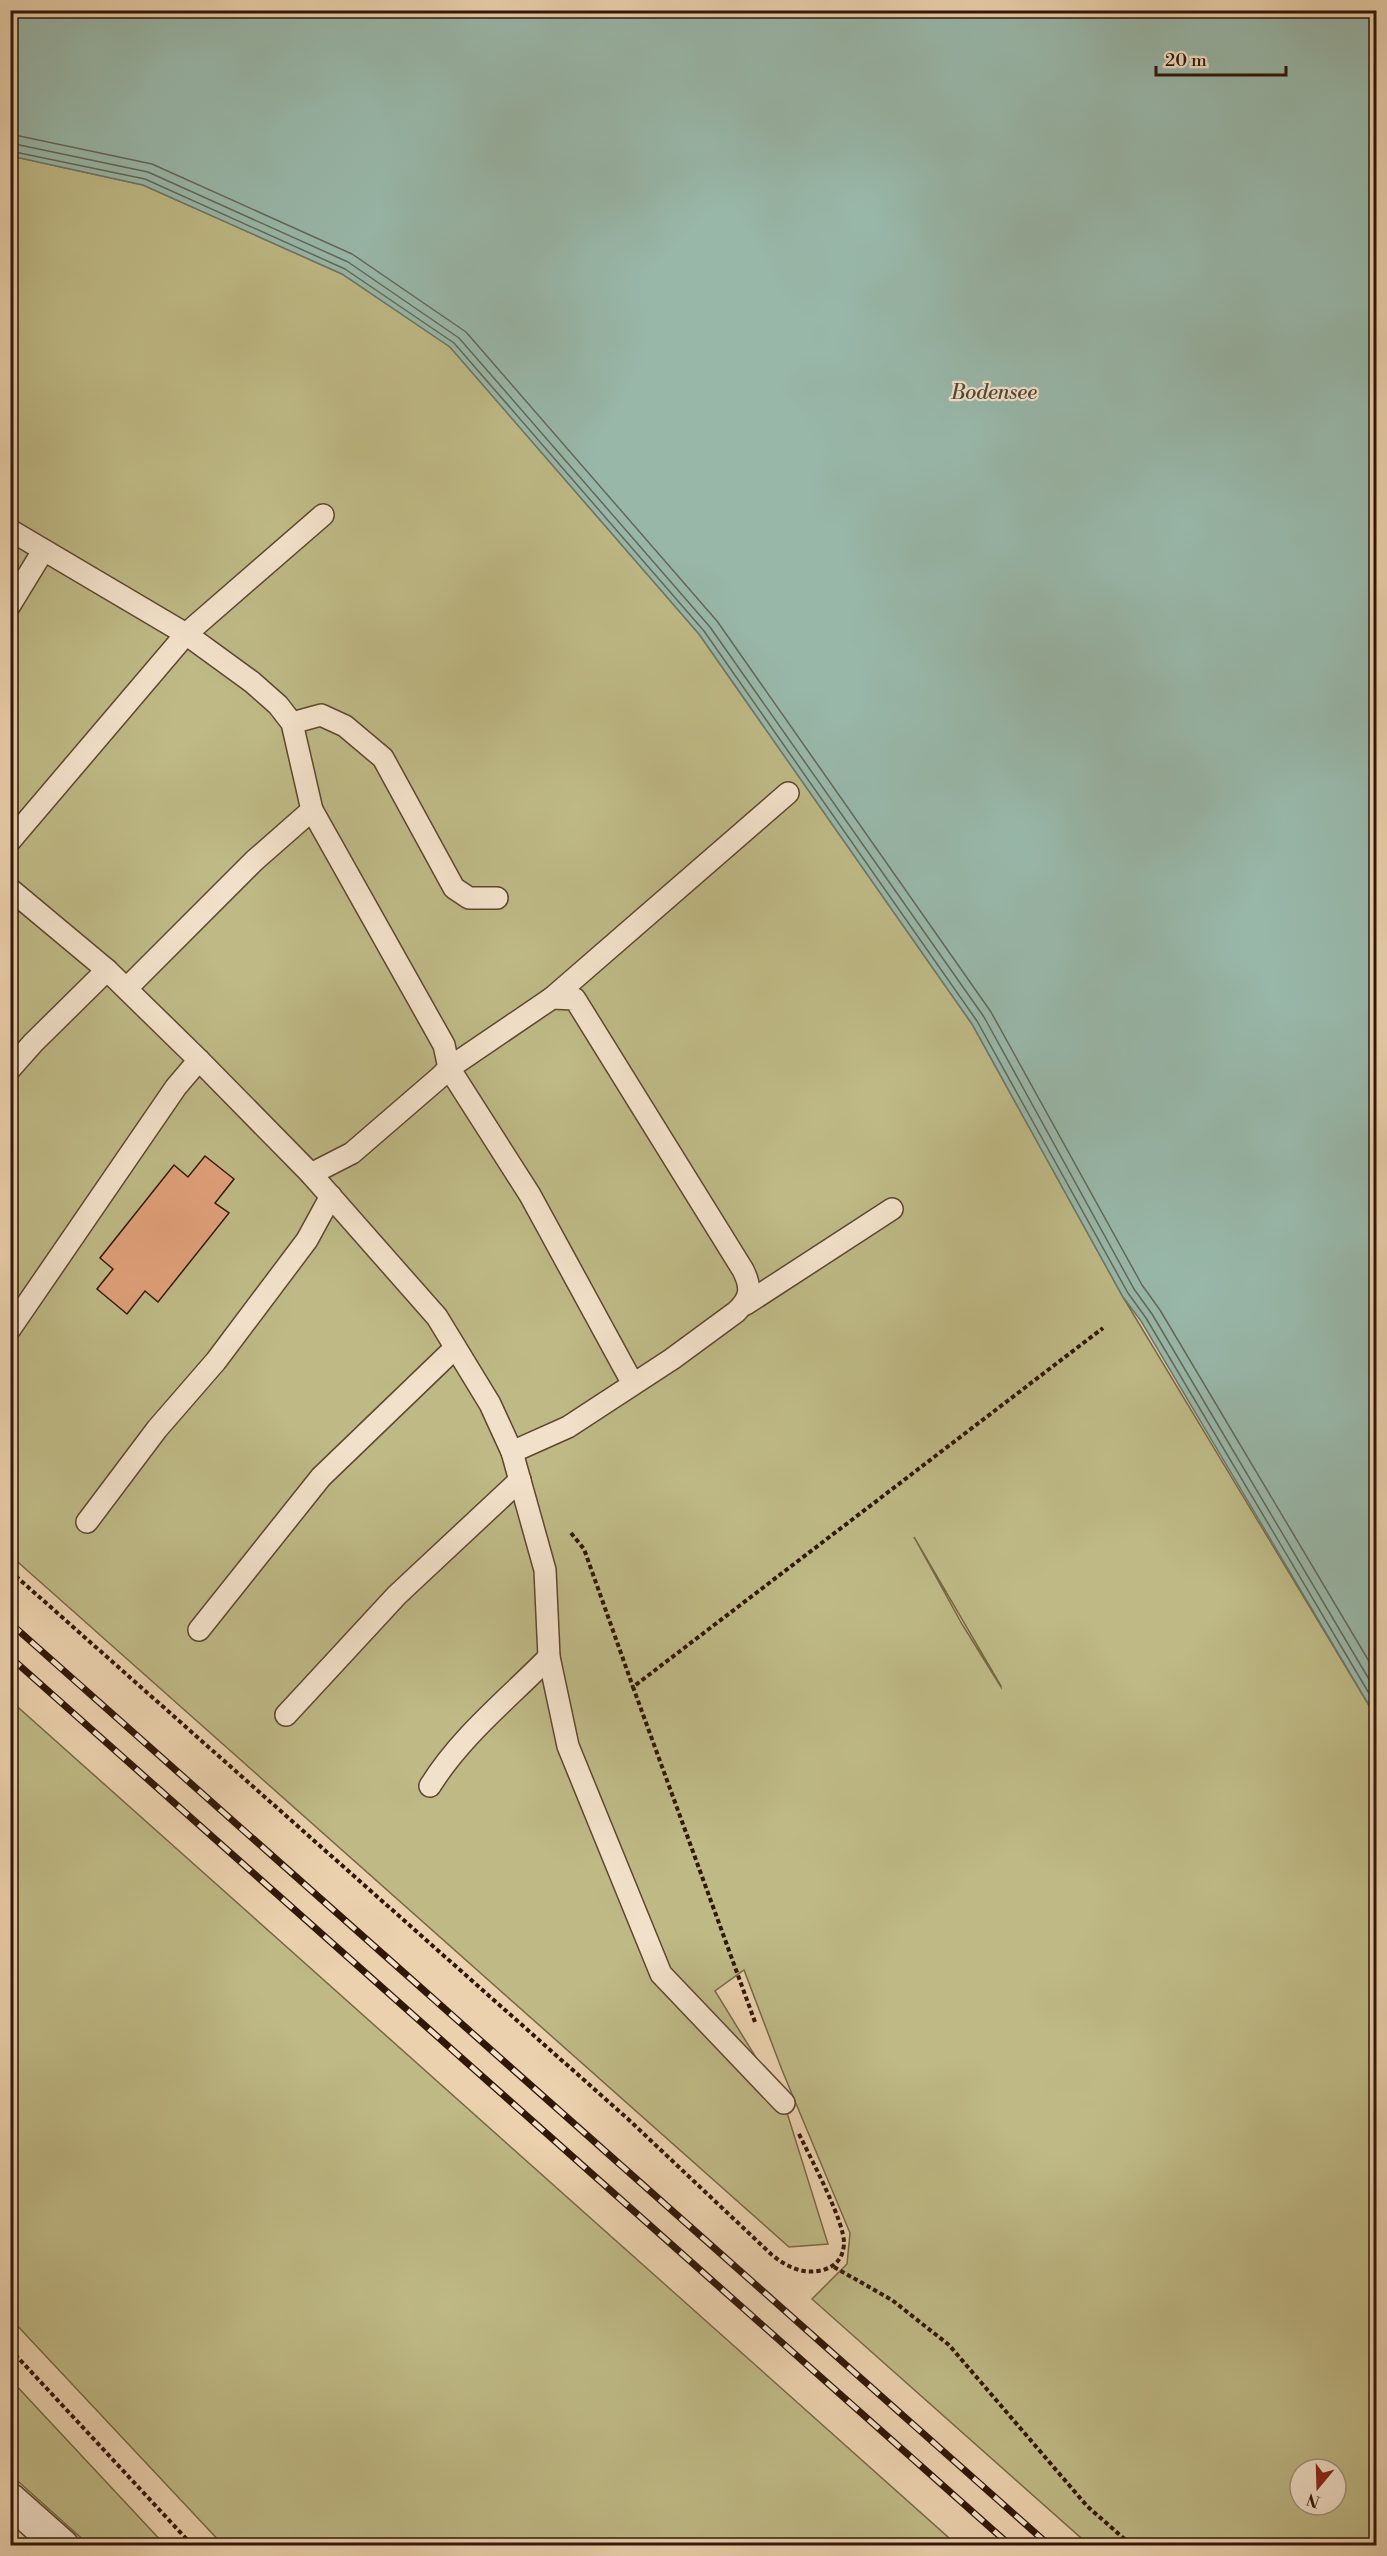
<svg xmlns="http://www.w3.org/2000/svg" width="1387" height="2556" font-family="'Libre Bodoni',serif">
  <rect width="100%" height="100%" fill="#ebd1ad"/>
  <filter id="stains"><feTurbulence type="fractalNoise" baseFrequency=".00333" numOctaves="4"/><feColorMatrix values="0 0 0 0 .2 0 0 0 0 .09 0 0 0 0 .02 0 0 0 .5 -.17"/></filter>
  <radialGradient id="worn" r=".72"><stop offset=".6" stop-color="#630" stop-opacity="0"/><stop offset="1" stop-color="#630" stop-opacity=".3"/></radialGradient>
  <!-- green -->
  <g fill="#beb985" stroke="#786846" stroke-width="1.5" fill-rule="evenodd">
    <path d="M11,156L143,185L342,274L450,347L699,634L972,1024L1123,1297L1376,1717V2545H1089L812,2299L847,2264L850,2233L782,2070L744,1970L715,1991L784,2103L828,2244L789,2247L11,1556ZM914,1537L1001,1686V1687L962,1624ZM1300,2469H1336V2505H1300Z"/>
    <path d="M11,1701C327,1981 640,2265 957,2545H223L11,2319Z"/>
    <path d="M11,2380L165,2545H89L11,2475Z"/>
  </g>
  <!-- water -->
  <path fill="#98b7a9" stroke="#6f7769" stroke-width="1.5" d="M11,10L1376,11V1717L1141,1321L1123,1297L972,1024L699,634L450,347L342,274L143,185L11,156Z"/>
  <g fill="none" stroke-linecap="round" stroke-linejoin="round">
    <!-- shore -->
    <g stroke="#646758" stroke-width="1.5">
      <path d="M10,134L152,164L352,254L466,332L717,621L991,1012L1142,1285L1160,1310L1376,1673"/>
      <path d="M10,143L148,172L348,262L459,338L710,627L984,1017L1134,1289L1152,1314L1376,1691"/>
      <path d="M10,151L145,179L345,269L454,343L704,631L977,1021L1128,1293L1146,1318L1376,1705"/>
    </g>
  </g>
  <!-- building -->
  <path fill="#df9f78" stroke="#311708" stroke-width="1.5" d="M205,1156L234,1179L215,1203L229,1213L158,1302L145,1291L127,1314L97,1289L113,1269L100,1258L174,1165L188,1177Z"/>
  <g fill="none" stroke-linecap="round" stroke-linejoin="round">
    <!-- service casing -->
    <g stroke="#604631" stroke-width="24">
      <g id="service">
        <path d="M10,530L186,634L252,682L278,705L292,723L312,810L444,1045L449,1068L440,1077L352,1153L311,1174"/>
        <path d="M10,605L43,551"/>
        <path d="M292,723L321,715L345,726L383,758L454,888L469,898H497"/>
        <path d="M10,841L186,634L323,515"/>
        <path d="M10,889L107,970L199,1060L311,1174L437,1317L490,1404L512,1452L545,1570L549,1657L568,1746L661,1974L784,2103"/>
        <path d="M127,988L255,860L312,810"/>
        <path d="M552,998L788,793"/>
        <path d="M10,1069L33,1043L107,970"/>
        <path d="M746,1304L892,1209"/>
        <path d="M10,1329L176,1087L199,1060"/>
        <path d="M512,1452L568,1427L672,1359L736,1312C751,1298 752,1288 743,1270L575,999L552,998L449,1068L530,1195L633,1384"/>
        <path d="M87,1522L157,1429L216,1361L307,1240L331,1196"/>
        <path d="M199,1630L321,1477L455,1348"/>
        <path d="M286,1715L397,1595L520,1480"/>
        <path d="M430,1786C461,1736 508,1699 549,1657"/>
      </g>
    </g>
    <!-- tertiary casing -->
    <g stroke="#604631" stroke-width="36">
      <path id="tertiary" d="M10,2500L62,2546"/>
    </g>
    <!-- path -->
    <g stroke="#311708" stroke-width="4" stroke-dasharray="4.5 3" stroke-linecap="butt">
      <path d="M571,1533L584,1549L633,1687"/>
      <path d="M10,1571L628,2119L772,2255C787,2267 803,2275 823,2270C836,2266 843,2258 844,2244C845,2222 809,2155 798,2132"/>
      <path d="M755,2022L633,1687L1103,1328"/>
      <path d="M834,2267L892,2300L949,2345L1087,2506L1129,2543"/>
      <path d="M10,2349L193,2546"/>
    </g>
    <!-- service -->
    <use href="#service" stroke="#f2e1ca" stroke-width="21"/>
    <!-- tertiary -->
    <use href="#tertiary" stroke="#f2e1ca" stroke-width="33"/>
    <!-- rail casing -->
    <g stroke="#311708" stroke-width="7">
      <g id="rail">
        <path d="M10,1623L1050,2546"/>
        <path d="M10,1657L1011,2546"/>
      </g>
    </g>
    <!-- rail -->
    <use href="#rail" stroke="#f2e1ca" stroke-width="4.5" stroke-dasharray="14" stroke-linecap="butt"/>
  </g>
  <g text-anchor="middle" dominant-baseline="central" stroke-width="4.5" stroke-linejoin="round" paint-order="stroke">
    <!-- water labels -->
    <g font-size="21" font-style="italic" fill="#504738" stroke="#f2e1ca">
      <text x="994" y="393">Bodensee</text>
    </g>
  </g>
  <!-- margin -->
  <rect width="1387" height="2556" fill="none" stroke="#ebd1ad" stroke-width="36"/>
  <rect x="12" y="12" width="1363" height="2532" fill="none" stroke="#311708" stroke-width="3"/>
  <rect x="18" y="18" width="1351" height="2520" fill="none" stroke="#311708" stroke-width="1.5"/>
  <!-- north arrow -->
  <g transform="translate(1318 2487) rotate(199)"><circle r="28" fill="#f2e1ca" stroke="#a5907c" stroke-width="1.5"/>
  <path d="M0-4.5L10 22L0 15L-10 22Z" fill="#8f2418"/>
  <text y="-9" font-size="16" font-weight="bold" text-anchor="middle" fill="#311708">N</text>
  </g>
  <!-- scale -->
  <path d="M1156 66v9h130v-9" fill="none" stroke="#311708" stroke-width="3"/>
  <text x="1165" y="66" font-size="18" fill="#311708" stroke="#f2e1ca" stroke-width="4.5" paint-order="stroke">20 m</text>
  <rect width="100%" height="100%" filter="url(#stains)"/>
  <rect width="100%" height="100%" fill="url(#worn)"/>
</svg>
